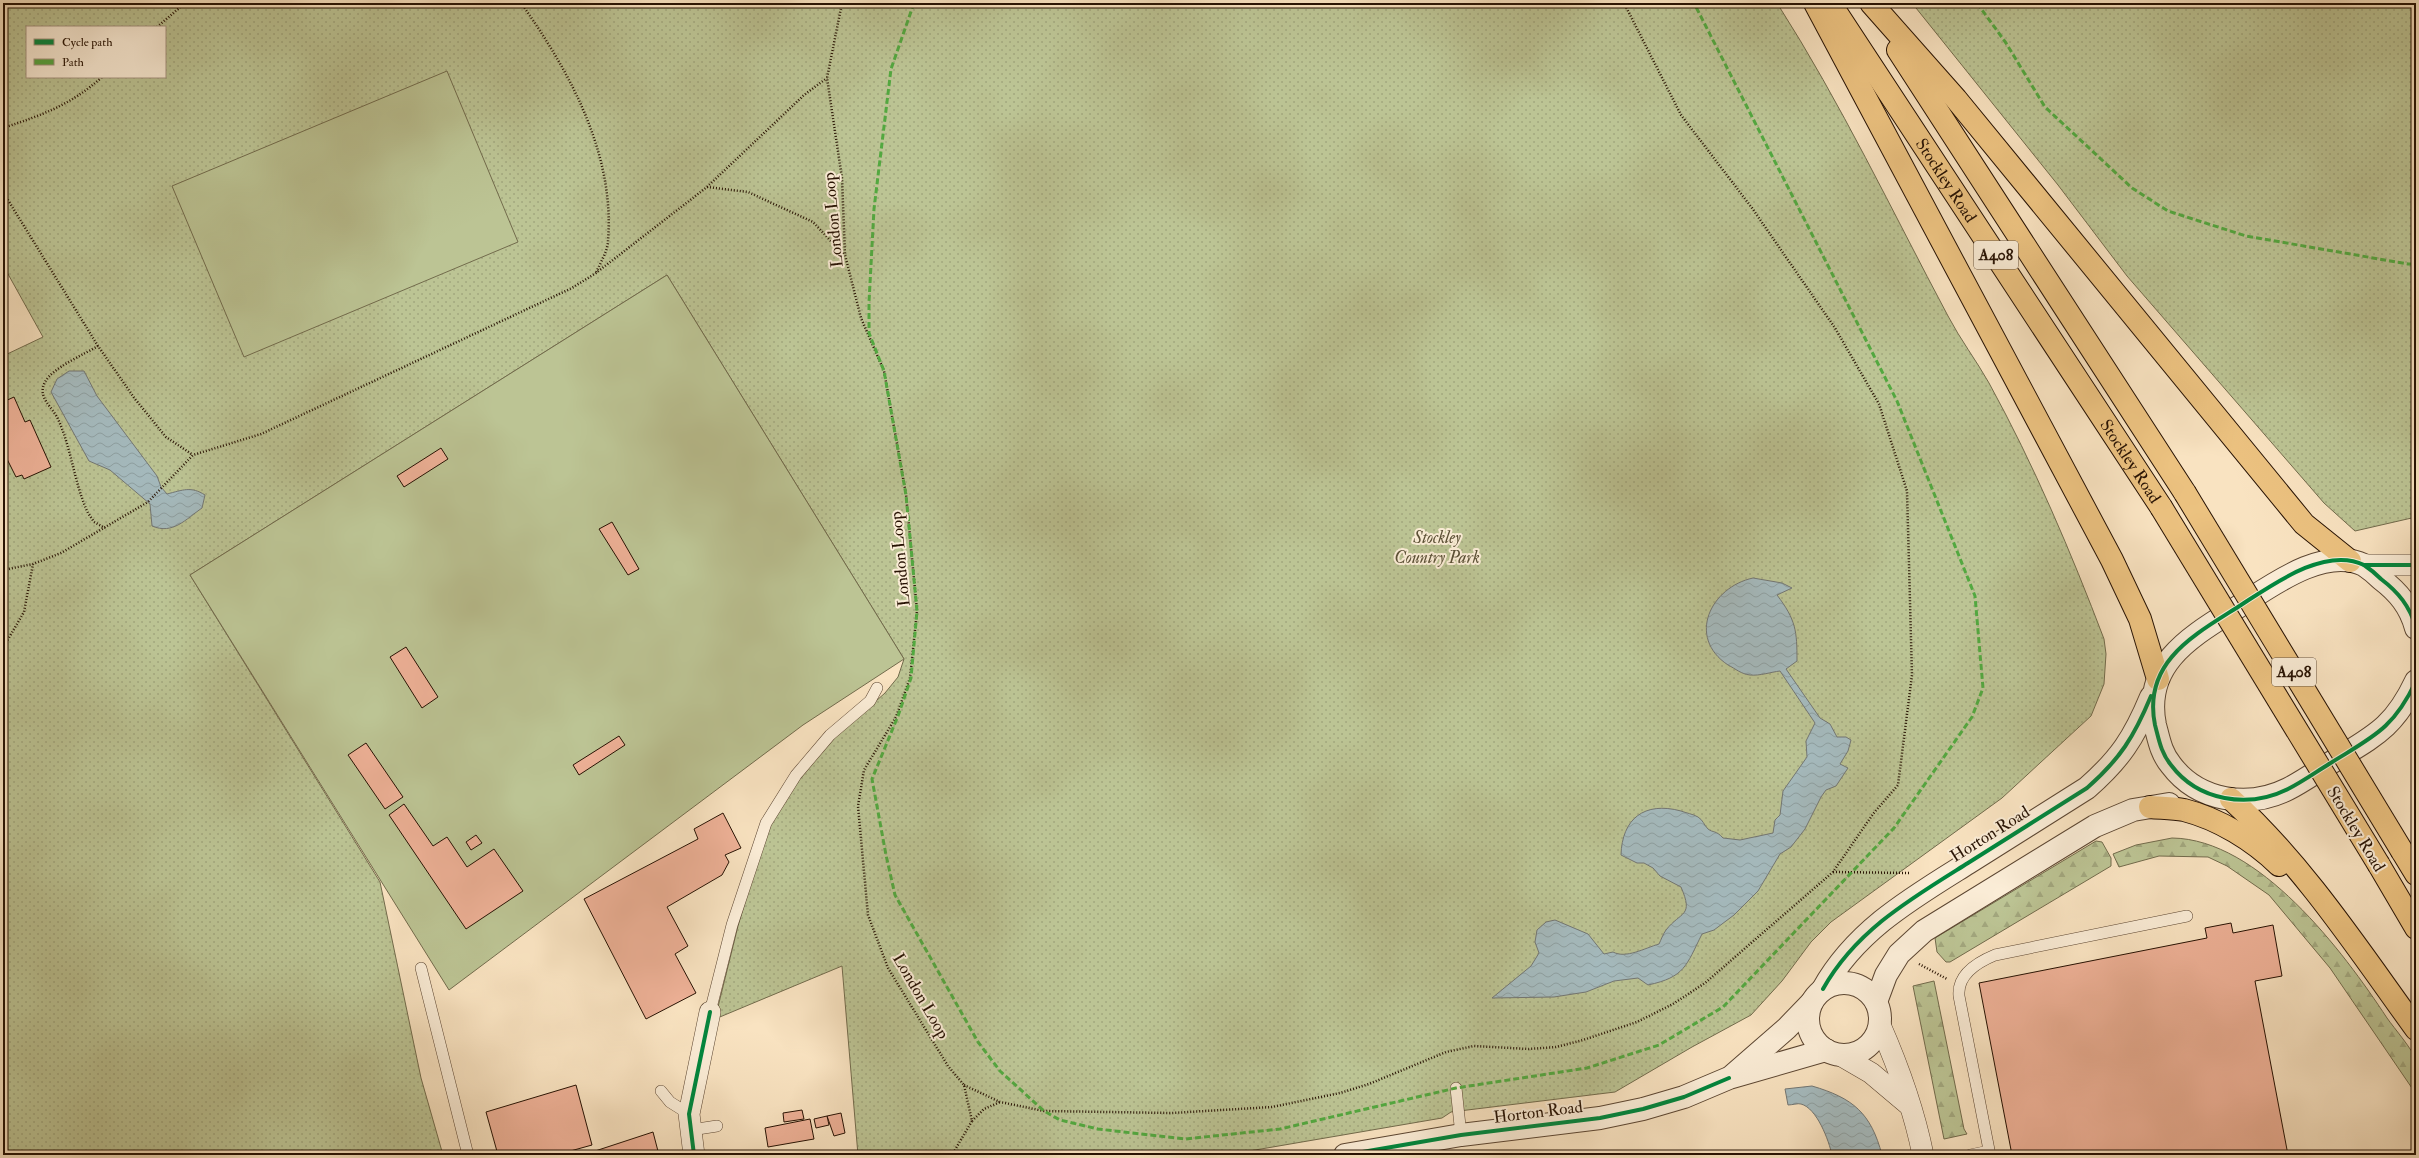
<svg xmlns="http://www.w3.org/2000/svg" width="2419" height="1158" font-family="'IM FELL Double Pica',serif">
  <defs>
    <pattern id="forest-firs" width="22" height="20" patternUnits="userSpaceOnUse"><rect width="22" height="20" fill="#bcc494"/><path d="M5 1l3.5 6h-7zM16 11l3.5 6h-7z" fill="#a2a77e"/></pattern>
    <pattern id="park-dots" width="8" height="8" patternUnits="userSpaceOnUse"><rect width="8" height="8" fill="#bcc494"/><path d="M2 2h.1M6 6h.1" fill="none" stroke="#a2a77e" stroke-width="1.8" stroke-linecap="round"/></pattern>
    <pattern id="water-waves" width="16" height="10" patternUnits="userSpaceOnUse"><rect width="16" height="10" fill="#a5bbbf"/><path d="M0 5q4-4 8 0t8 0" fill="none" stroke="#8ea0a2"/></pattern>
  </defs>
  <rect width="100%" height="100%" fill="#f9e3c1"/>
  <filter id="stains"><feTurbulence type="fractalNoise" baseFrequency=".005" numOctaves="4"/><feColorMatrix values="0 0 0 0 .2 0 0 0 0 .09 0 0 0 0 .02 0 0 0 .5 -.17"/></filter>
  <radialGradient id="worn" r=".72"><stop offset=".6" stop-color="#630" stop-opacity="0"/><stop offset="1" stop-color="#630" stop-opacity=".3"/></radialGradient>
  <!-- forest -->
  <g fill="url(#forest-firs)" stroke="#726b4c">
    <path d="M2172,838C2259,839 2343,951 2387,1018C2394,1028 2413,1050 2416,1060C2419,1069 2416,1084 2416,1094L2330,968L2269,895L2227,866L2208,857L2159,856L2119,867L2113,854L2136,845Z"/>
    <path d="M2096,841L2102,842L2111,858V866L1950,962H1946L1937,952L1935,938Z"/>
    <path d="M1934,981L1964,1129L1967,1134L1944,1139L1913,986Z"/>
  </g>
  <!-- park -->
  <g fill="url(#park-dots)" stroke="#726b4c" fill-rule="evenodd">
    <path d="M3,3H1777C1841,103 1892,211 1948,316C1960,339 1976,360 1989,383C2034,465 2071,552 2104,639L2106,654L2104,684L2091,716L2002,798L1831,922L1811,942L1782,981L1751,1015L1692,1047L1615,1092L1451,1112L1442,1118L1226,1155H858L842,966L715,1019L738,926L768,824L801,777L833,739L885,693L898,677L904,659L667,275L190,575L380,882L421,1078L443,1155H3V356L43,337L3,265ZM27,27H165V77H27Z"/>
    <path d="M1912,3H2416V517L2355,531L2324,503L2127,276L2058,185Z"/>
  </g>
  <!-- garden -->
  <g fill="#bcc494" stroke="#726b4c">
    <path d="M447,71L518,242L244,357L172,186Z"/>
    <path d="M667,275L904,659L803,725L449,990L190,575Z"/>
  </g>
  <!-- water -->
  <g fill="url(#water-waves)" stroke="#737774">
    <path d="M69,371H84L97,396L157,476L161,487L167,494C183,490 191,486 205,495L202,508C186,519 173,535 152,526L150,504L110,470L89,461L51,392L57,379Z"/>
    <path d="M1753,578L1782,583L1792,588L1777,595C1796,620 1797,631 1797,661L1786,669L1820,718L1830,724L1837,737H1846L1851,740L1848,751L1840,764L1848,768L1836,786L1826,790L1821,797L1805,829L1791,847L1780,854L1758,891L1734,915L1714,930L1702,934C1686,966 1685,977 1648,985L1638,978L1614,981L1586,992L1554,997L1492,998L1531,966L1539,953L1535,942L1537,930L1546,922L1555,920L1588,934L1604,954L1613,952C1626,959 1645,948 1659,944C1661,940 1663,934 1666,930C1681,911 1694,917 1681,887L1660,876L1653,868L1644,863H1637L1621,855C1622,819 1644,801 1681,811C1686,813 1693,814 1698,817C1703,820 1704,825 1708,829C1713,833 1716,830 1723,838L1740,840L1773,833L1775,820L1780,815L1783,791L1807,757L1806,741L1815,723L1780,671C1771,672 1760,676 1750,675C1741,674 1736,669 1728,665C1686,637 1711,587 1753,578Z"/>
    <path d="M1812,1086C1853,1098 1871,1113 1882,1155H1832C1829,1141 1817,1108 1801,1104C1798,1103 1792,1105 1788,1105L1785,1089Z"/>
  </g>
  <!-- building -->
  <g fill="#eeb197" stroke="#271203">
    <path d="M14,397L25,422L30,420L51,467L24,479L22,475L16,477L3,451V402Z"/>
    <path d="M441,448L448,459L404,487L397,476Z"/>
    <path d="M612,522L639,569L628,575L599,529Z"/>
    <path d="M406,647L438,697L422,708L390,657Z"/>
    <path d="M619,736L625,745L579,775L573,765Z"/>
    <path d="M366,743L403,797L385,809L348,755Z"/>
    <path d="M404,804L433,846L447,837L467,867L494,849L523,891L466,929L389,815Z"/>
    <path d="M723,813L741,848L725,855L729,862L722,875L667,907L688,946L675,954L696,993L646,1019L584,899L698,839L694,829Z"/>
    <path d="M476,835L482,843L471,850L466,842Z"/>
    <path d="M2231,923L2233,933L2273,925L2282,976L2255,981L2288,1155H2012L1979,983L2207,938L2205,928Z"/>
    <path d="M576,1085L592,1145L556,1155H498L486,1112Z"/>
    <path d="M802,1110L804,1119L784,1122L783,1113Z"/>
    <path d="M841,1113L845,1133L834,1136L827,1116Z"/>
    <path d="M827,1116L829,1125L816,1128L814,1119Z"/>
    <path d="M810,1119L814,1139L768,1147L765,1128Z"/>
    <path d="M653,1132L659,1155H583Z"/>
  </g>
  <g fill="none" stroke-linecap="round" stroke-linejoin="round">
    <!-- service casing -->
    <g stroke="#5c4632" stroke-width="12">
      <g id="service">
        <path d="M421,968L468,1155"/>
        <path d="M710,1012L732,925L766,823L796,775L830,735L870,701L877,688"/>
        <path d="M1456,1088L1461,1135"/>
        <path d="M661,1091L670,1102L689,1114"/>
        <path d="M691,1130L717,1126"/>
        <path d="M1970,1155L1989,1151"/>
        <path d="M1990,1155L1959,996C1957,974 1978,962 1995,955L2187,916"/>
      </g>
    </g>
    <!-- minor casing -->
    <g stroke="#5c4632" stroke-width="22">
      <g id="minor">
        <path d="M2364,565H2416"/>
        <path d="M1880,1025C1898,1066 1914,1110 1923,1155"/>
        <path d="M1840,1055L1871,1073L1909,1105"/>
        <path d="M694,1155L689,1114L710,1012"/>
      </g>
    </g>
    <!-- tertiary casing -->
    <g stroke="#5c4632" stroke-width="24">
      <g id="tertiary">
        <path d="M2416,628C2410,606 2398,592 2381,579C2376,574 2370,569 2364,565C2325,546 2272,585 2241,605C2196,634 2142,661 2155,725C2159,740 2161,753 2171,765C2198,801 2248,809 2288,789C2302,782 2316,772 2329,764C2372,737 2393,730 2416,681"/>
        <circle cx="1844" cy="1019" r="36"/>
        <path d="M1823,989C1856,930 1912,898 1968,863C2008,838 2047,813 2087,788C2120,759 2134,738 2151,697"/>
        <path d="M1876,1002L1886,975L1899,954L1924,931L2095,826L2133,810L2169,804"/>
        <path d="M1733,1075L1787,1028L1812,1002"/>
        <path d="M1345,1155L1461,1135L1600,1118L1643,1109L1684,1097L1729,1078L1826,1050"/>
      </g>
    </g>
    <!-- primary casing -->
    <g stroke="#271203" stroke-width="24">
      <g id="primary">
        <path d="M1815,3L2112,560L2140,619L2158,679"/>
        <path id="s1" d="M1830,3L2161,507"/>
        <path d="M1871,3L1956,99L2304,524L2350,561"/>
        <path d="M1898,50L2185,493"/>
        <path d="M2231,799C2304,866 2358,949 2416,1029"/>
        <path d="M2150,807C2161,808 2173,808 2184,810C2219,819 2253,840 2279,865"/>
        <path d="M2402,851L2416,874"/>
        <path d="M2379,865L2416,928"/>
      </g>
    </g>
    <!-- path -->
    <g stroke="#271203" stroke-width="2.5" stroke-dasharray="1 2" stroke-linecap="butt">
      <path d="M521,3C570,72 615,154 608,241C608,251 600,263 596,273"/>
      <path d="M842,3L827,78L842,178L845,255L861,318L884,371L906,494L917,611L910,678L896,717L864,770L858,806L868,915L888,968L948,1066L964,1085L972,1121L952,1155"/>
      <path d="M157,27L185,3"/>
      <path d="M3,128C42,115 71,105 102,77"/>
      <path d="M707,187L748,192L813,222L844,255"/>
      <path d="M3,192L98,346L135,399L166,437L193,455"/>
      <path d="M98,346C85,354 52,368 45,382C37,398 52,406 58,419C72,450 74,483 88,513L94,522L105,528"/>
      <path d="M3,570L33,564L61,553L148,502L193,455L261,434L572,288L596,273L707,187L804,95L827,78"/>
      <path d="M3,648L24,612L33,564"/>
      <path d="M1833,872L1911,873"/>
      <path d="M1919,964L1947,979"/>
      <path d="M964,1085L1000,1102L1044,1111L1172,1113L1272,1107L1340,1093L1369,1084L1446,1052L1474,1046L1529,1049L1556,1047L1583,1040L1637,1022L1673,1004L1705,983L1833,872L1873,814L1898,785L1912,675L1907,491L1879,404L1835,328L1752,208L1681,115L1624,3"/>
      <path d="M972,1121L984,1109L1000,1102"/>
    </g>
    <!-- service -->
    <use href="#service" stroke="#fbedd7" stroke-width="11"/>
    <!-- minor -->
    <use href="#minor" stroke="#fbedd7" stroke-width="21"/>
    <!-- tertiary -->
    <use href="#tertiary" stroke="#fbedd7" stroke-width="22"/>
    <!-- primary -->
    <use href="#primary" stroke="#ecc280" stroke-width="22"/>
    <!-- primary-bridge casing -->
    <g stroke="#271203" stroke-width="24" stroke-linecap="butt">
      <g id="primary-bridge">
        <path d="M2185,493L2402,851"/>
        <path d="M2161,507L2379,865"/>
      </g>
    </g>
    <!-- primary-bridge -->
    <use href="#primary-bridge" stroke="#ecc280" stroke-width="22"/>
    <!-- quiet -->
    <g stroke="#53a840" stroke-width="3" stroke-dasharray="6 3" stroke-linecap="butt">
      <path d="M914,3L891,69L874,209L869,302V333L884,371L906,495L917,611L911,678L898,716L872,779L886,855L895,895L978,1042L1000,1071L1044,1111L1060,1120L1098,1129L1185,1139L1280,1129L1456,1088L1587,1068L1659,1045L1723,1007L1894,828L1972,717L1983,688L1975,596L1897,401L1694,3"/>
      <path d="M1977,3L2006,43L2045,107L2132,188L2168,211L2246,236L2408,264H2416"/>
    </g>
    <!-- cycleway casing -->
    <g stroke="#fbedd7" stroke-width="6">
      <g id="cycleway">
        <path d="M2364,565H2416"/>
        <path d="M2416,628C2410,606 2398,592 2381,579C2376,574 2370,569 2364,565C2325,546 2272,585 2241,605C2196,634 2142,661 2155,725C2159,740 2161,753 2171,765C2198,801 2248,809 2288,789C2302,782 2316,772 2329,764C2372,737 2393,730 2416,681"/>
        <path d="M1823,989C1856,930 1912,898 1968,863C2008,838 2047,813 2087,788C2120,759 2134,737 2151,696"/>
        <path d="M694,1155L689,1114L710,1012"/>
        <path d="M1345,1155L1461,1135L1600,1118L1643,1109L1684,1097L1729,1078"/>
      </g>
    </g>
    <!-- cycleway -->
    <use href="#cycleway" stroke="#00873e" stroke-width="4"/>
  </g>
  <g text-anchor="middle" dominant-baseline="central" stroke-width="4" stroke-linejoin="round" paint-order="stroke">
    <!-- shield labels -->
    <g fill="#fbedd7" stroke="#675443" stroke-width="1">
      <rect x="1974" y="241" width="44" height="28" rx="3"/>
      <rect x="2272" y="658" width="44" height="28" rx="3"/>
    </g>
    <g font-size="16" font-weight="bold" fill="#271203">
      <text x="1996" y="255">A408</text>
      <text x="2294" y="672">A408</text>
    </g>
    <!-- street labels -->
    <g font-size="17" fill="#271203" stroke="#fbedd7">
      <text stroke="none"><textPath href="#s1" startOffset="212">Stockley Road</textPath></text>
      <text transform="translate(833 220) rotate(-95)">London Loop</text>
      <text stroke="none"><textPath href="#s1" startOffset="548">Stockley Road</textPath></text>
      <text transform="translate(900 559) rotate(-95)">London Loop</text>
      <text transform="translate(2356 829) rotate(59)">Stockley Road</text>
      <text transform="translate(1990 834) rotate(-32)">Horton Road</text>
      <text transform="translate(921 996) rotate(60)">London Loop</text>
      <text transform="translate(1538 1112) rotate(-7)">Horton Road</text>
    </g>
    <!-- park labels -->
    <g font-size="17" font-style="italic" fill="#5b5036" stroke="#fbedd7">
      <text x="1437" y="537">Stockley<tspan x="1437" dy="20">Country Park</tspan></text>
    </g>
  </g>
  <!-- margin -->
  <rect width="2419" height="1158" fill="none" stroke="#f9e3c1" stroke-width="16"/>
  <rect x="4" y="4" width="2411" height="1150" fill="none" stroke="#271203" stroke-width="2"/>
  <rect x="8" y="8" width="2403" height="1142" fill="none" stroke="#271203"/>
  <!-- legend -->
  <rect x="26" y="26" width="140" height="52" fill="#fbedd7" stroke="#a69582"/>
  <rect x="34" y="39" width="20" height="6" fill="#00873e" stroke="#a69582"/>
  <text x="62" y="46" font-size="12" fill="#271203">Cycle path</text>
  <rect x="34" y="59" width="20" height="6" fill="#53a840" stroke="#a69582"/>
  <text x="62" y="66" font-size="12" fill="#271203">Path</text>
  <rect width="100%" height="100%" filter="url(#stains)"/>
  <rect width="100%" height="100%" fill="url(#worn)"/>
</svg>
